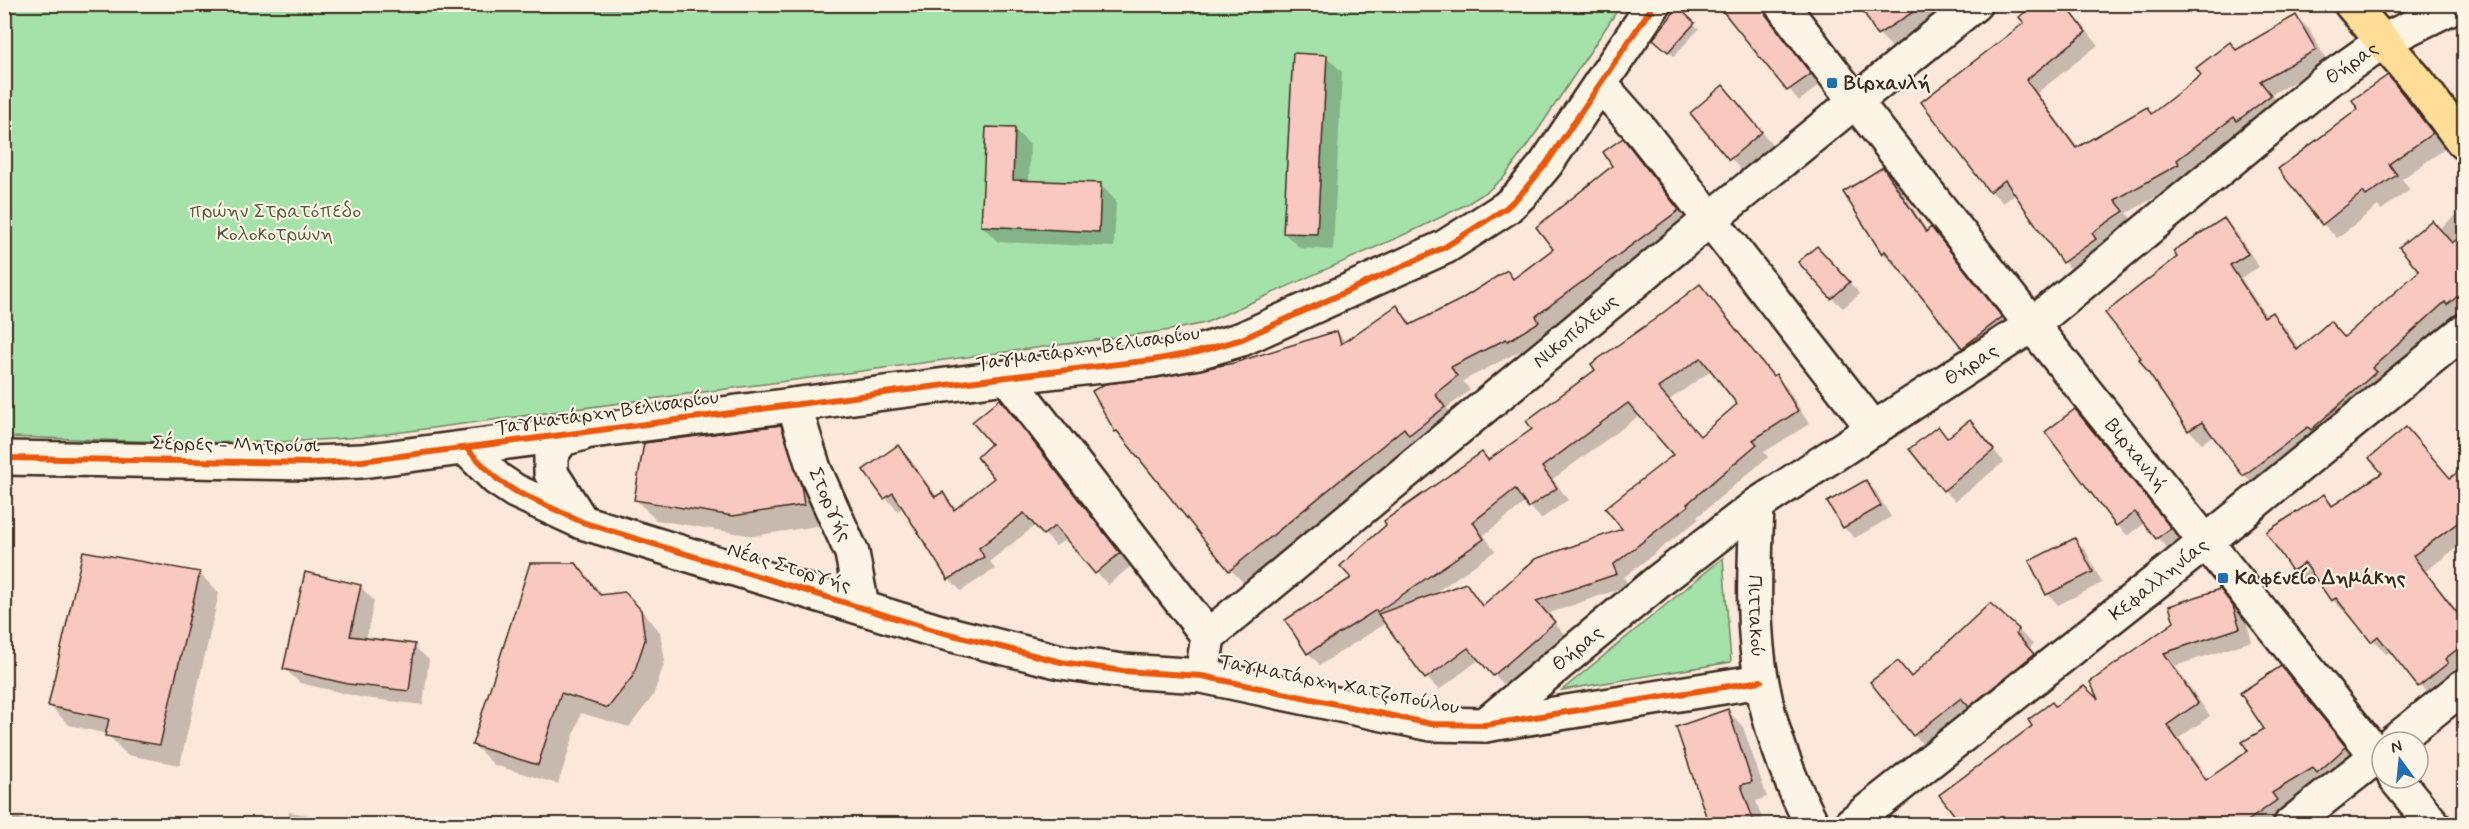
<svg xmlns="http://www.w3.org/2000/svg" width="2469" height="829" font-family="Mynerve,sans-serif">
  <rect width="100%" height="100%" fill="#fbe8da"/>
  <filter id="ink" filterUnits="userSpaceOnUse"><feTurbulence type="fractalNoise" baseFrequency=".0167" numOctaves="2"/><feDisplacementMap in="SourceGraphic" scale="12" xChannelSelector="R" yChannelSelector="G"/><feConvolveMatrix kernelMatrix="1 2 1 2 8 2 1 2 1" color-interpolation-filters="sRGB"/></filter>
  <g filter="url(#ink)">
    <!-- green -->
    <g fill="#a5e2a9" stroke="#708664" stroke-width="1.5">
      <path d="M5,5H1621L1538,130L1505,176L1488,191L1467,204L1419,228L1205,323L1171,330L387,434C260,449 132,440 5,437Z"/>
      <path d="M1723,558L1731,662L1562,690Z"/>
    </g>
    <!-- shadow -->
    <g fill="#0003" fill-rule="evenodd">
      <path d="M472,4H635V10L481,13Z"/>
      <path d="M1729,4H1770L1777,28L1820,85L1799,101L1723,9Z"/>
      <path d="M1860,4H1962L1892,47L1879,34Z"/>
      <path d="M2038,4H2066L2098,45L2037,93L2078,148L2147,109L2152,115L2237,51L2296,17L2309,29L2328,63L2272,94L2282,108L2247,129L2189,173L2191,177L2127,213L2135,224L2076,274L2064,262L2016,194L2003,203L1991,191L2026,23Z"/>
      <path d="M1678,10L1699,29L1674,56L1655,38Z"/>
      <path d="M1326,56L1342,72L1333,250L1300,248L1284,233Z"/>
      <path d="M2388,77L2402,92L2446,148L2402,179L2410,190L2381,210L2378,206L2337,238L2323,224L2360,110Z"/>
      <path d="M1723,87L1772,144L1741,170L1692,114Z"/>
      <path d="M1014,129L1030,145L1029,182L1101,185L1116,201L1114,247L998,242L982,226Z"/>
      <path d="M1622,140L1636,153L1691,224L1548,330L1551,335L1522,353L1520,351L1463,381L1470,390L1447,408L1457,421L1423,447L1417,440L1244,583L1231,570L1129,444L1116,431L1157,380L1235,364L1337,332L1346,342L1397,307L1413,325L1461,301L1507,272L1515,279L1555,249L1614,166Z"/>
      <path d="M1883,169L1894,179L1928,232L1931,229L1942,240L2011,328L1974,358L1895,262L1893,264L1883,253Z"/>
      <path d="M2464,209V313L2461,316L2458,314L2383,381L2257,488L2244,475L2214,435L2202,443L2189,430L2141,360L2223,220L2236,232L2259,267L2241,278L2267,317L2272,314L2284,326L2300,350L2345,339L2421,271L2439,229Z"/>
      <path d="M1828,259L1860,294L1843,308L1832,298Z"/>
      <path d="M1700,286L1775,377L1787,388L1809,424L1764,452L1768,457L1697,517L1699,519L1624,577L1628,586L1547,614L1565,635L1506,687L1480,659L1439,690L1427,678L1386,623L1320,665L1308,653L1353,578L1489,461L1535,430L1597,370ZM1712,370L1739,404L1701,437L1668,401ZM1640,415L1675,456L1624,530L1484,606L1466,585L1429,597L1495,551L1484,535L1526,502L1541,519L1568,500L1553,479Z"/>
      <path d="M1000,401L1012,413L1131,566L1108,585L1067,538L1056,546L1036,525L990,561L995,569L961,591L949,579L903,507L898,511L886,498L865,470L898,447L910,459L937,497L943,494L957,509L996,478L993,445Z"/>
      <path d="M2075,411L2180,540L2168,549L2145,523L2128,536L2117,525Z"/>
      <path d="M1970,422L2004,462L1955,501L1944,490L1948,439Z"/>
      <path d="M780,427L800,447L823,525L754,536L656,520L636,500Z"/>
      <path d="M2406,429L2451,479L2458,474L2464,481V542L2426,571L2464,620V668L2433,700L2391,651L2386,654L2349,612L2346,614L2333,600L2317,578L2307,584L2293,570L2324,496L2335,507L2384,473Z"/>
      <path d="M1866,481L1876,492L1891,517L1855,538L1844,528L1830,503Z"/>
      <path d="M2075,540L2086,551L2102,583L2058,605L2048,594Z"/>
      <path d="M575,564L604,596L625,594L645,614L660,632L665,661L653,696L629,727L581,713L558,784L494,765L474,745Z"/>
      <path d="M199,573L219,593L180,765L127,755L107,734L69,725L49,705Z"/>
      <path d="M360,586L374,601L366,640L414,646L429,660L423,705L364,698L300,683L285,669Z"/>
      <path d="M2219,591L2246,621L2252,641L2175,666L2210,716L2179,738L2208,780L2250,751L2266,729L2281,668L2357,760L2284,807L2289,814L2273,824H1964L2034,726L2056,708L2103,705Z"/>
      <path d="M2018,630L2033,644L2030,649L2047,670L1928,749L1914,735L1898,663L1913,677Z"/>
      <path d="M1728,711L1743,727L1767,797L1756,801L1764,824H1710Z"/>
      <path d="M289,812L341,820L346,824H287Z"/>
      <path d="M4,815L48,824H4Z"/>
    </g>
    <!-- building -->
    <g fill="#f8c8c1" stroke="#3b2a1e" stroke-width="1.5" fill-rule="evenodd">
      <path d="M1717,4H1763L1766,15L1811,74L1787,91Z"/>
      <path d="M1859,4H1926L1877,35Z"/>
      <path d="M2035,4H2065L2086,32L2026,80L2076,148L2147,107L2151,114L2201,75L2196,68L2230,42L2236,50L2296,15L2316,50L2260,81L2271,95L2237,121L2234,117L2177,160L2179,164L2115,200L2124,211L2092,233L2096,239L2062,263L2005,180L1989,192L1921,102L2024,23L2019,17Z"/>
      <path d="M1678,7L1695,23L1668,52L1653,39Z"/>
      <path d="M1293,53L1327,55L1317,234L1283,233Z"/>
      <path d="M2388,75L2433,133L2389,164L2397,175L2366,196L2363,192L2322,225L2278,169L2358,109L2352,100Z"/>
      <path d="M1723,85L1762,132L1729,160L1690,113Z"/>
      <path d="M986,127L1015,128L1013,180L1101,183L1099,232L981,226Z"/>
      <path d="M1623,138L1679,210L1536,316L1539,322L1508,341L1506,339L1451,367L1457,376L1435,394L1445,407L1409,435L1404,428L1229,571L1117,431L1115,432L1092,391L1105,384L1156,378L1234,363L1337,331L1341,344L1397,305L1410,325L1460,300L1507,270L1513,279L1553,249L1536,227L1612,166L1603,152Z"/>
      <path d="M1883,167L1926,232L1931,227L2002,317L1962,348L1885,251L1882,254L1843,192Z"/>
      <path d="M2224,218L2248,254L2230,265L2264,317L2272,312L2297,350L2330,321L2344,337L2419,271L2399,247L2432,220L2452,243L2464,234V291L2447,305L2445,302L2372,368L2376,372L2311,430L2308,427L2243,476L2202,422L2188,431L2139,359L2141,358L2105,313L2177,257L2173,251Z"/>
      <path d="M1817,246L1850,282L1831,299L1798,262Z"/>
      <path d="M1700,284L1773,376L1776,374L1798,411L1753,440L1757,444L1687,504L1688,506L1613,565L1617,574L1536,601L1555,622L1493,676L1468,648L1425,679L1378,614L1466,583L1482,606L1535,559L1622,529L1605,508L1673,455L1628,403L1542,467L1557,488L1528,508L1515,489L1473,522L1484,539L1377,612L1376,610L1307,654L1285,620L1351,578L1340,566L1386,525L1384,521L1482,452L1488,460L1532,429L1526,421L1595,370L1591,364L1655,319ZM1701,358L1737,404L1700,436L1658,388Z"/>
      <path d="M1000,399L1120,553L1095,574L1055,526L1043,535L1024,513L979,548L984,557L948,580L893,493L884,499L863,470L898,445L935,497L943,492L954,510L994,478L977,457L991,444L972,422Z"/>
      <path d="M2075,409L2171,528L2156,539L2135,512L2116,526L2045,432Z"/>
      <path d="M1970,420L1994,450L1943,491L1909,449L1938,426L1947,438Z"/>
      <path d="M781,425L801,485L804,505L733,516L634,500L644,443Z"/>
      <path d="M2406,427L2450,478L2464,467V518L2413,556L2464,622V644L2445,659L2448,663L2418,687L2378,636L2371,642L2336,598L2331,601L2305,563L2292,571L2266,532L2324,494L2332,506L2382,473L2369,458Z"/>
      <path d="M1866,480L1881,506L1843,528L1827,502Z"/>
      <path d="M2075,538L2093,572L2046,595L2029,561Z"/>
      <path d="M83,551L200,572L160,745L105,736L109,719L48,706Z"/>
      <path d="M530,563H576L600,595L625,592L641,610L645,640L633,676L608,708L561,693L538,765L472,745Z"/>
      <path d="M305,572L361,585L350,636L415,644L409,691L348,684L283,669Z"/>
      <path d="M2220,589L2233,606L2240,628L2164,653L2198,703L2167,725L2206,780L2248,751L2242,742L2264,729L2240,693L2281,666L2346,747L2317,773L2313,768L2272,793L2277,800L2242,825H1962L1939,795L2032,726L2028,720L2052,702L2055,706L2084,686L2098,699L2090,682L2174,622L2169,606Z"/>
      <path d="M1990,603L2019,629L2016,634L2034,654L1969,707L1961,698L1913,736L1870,682L1898,661L1911,677Z"/>
      <path d="M1728,709L1752,782L1741,785L1755,825H1709L1676,727Z"/>
    </g>
    <g fill="none" stroke-linecap="round" stroke-linejoin="round">
      <!-- minor casing -->
      <g stroke="#3b2a1e" stroke-width="38">
        <g id="minor">
          <path id="s1" d="M1781,4L1855,101L2032,325L2382,762"/>
          <path d="M1600,84L1638,127L1874,429"/>
          <path d="M1007,377L1208,636"/>
          <path id="s2" d="M794,405L814,469L852,553L862,607"/>
          <path d="M581,434L562,439L551,455V473L582,522"/>
          <path d="M467,449L497,479L515,491L582,522L937,631L1061,662L1123,671L1202,676L1431,724L1485,725L1761,681"/>
          <path d="M4,458L311,463L362,461L1007,377L1153,360L1198,352L1242,339L1445,247L1506,208L1521,194L1546,164L1654,4"/>
          <path id="s3" d="M1757,505C1755,564 1751,625 1762,683C1771,733 1789,780 1812,824"/>
          <path id="s4" d="M1202,676L1208,636L1708,221L1975,4"/>
          <path id="s5" d="M1485,725L1660,580L1757,505L2032,325L2325,82L2383,41L2458,4"/>
          <path d="M2394,742L2464,686"/>
          <path d="M2395,778L2433,824"/>
          <path id="s6" d="M1851,824L2206,542L2464,331"/>
          <path d="M2291,824L2382,752"/>
        </g>
      </g>
      <!-- major casing -->
      <g stroke="#3b2a1e" stroke-width="38">
        <path id="major" d="M2351,4L2418,82L2464,143"/>
      </g>
      <!-- minor -->
      <use href="#minor" stroke="#fcf5e5" stroke-width="33"/>
      <!-- major -->
      <use href="#major" stroke="#fedd96" stroke-width="33"/>
      <!-- cycleway casing -->
      <g stroke="#fcf5e5" stroke-width="10">
        <g id="cycleway">
          <path d="M467,449L497,479L515,491L582,522L937,631L1061,662L1123,671L1202,676L1431,724L1485,725L1761,681"/>
          <path d="M4,458L311,463L362,461L1007,377L1153,360L1198,352L1242,339L1445,247L1506,208L1521,194L1546,164L1654,4"/>
        </g>
      </g>
      <!-- cycleway -->
      <use href="#cycleway" stroke="#e8590c" stroke-width="6"/>
    </g>
  </g>
  <!-- markers -->
  <g fill="#1f6fb2" stroke="#fcf5e5" stroke-width="2">
    <rect x="1826" y="77" width="12" height="12" rx="3"/>
    <rect x="2217" y="572" width="12" height="12" rx="3"/>
  </g>
  <g text-anchor="middle" dominant-baseline="central" stroke-width="4.5" stroke-linejoin="round" paint-order="stroke">
    <!-- street labels -->
    <g font-size="20" fill="#3b2a1e" stroke="#fcf5e5">
      <text stroke="none"><textPath href="#s5" startOffset="1092">Θήρας</textPath></text>
      <text stroke="none"><textPath href="#s4" startOffset="518">Νικοπόλεως</textPath></text>
      <text transform="translate(1088 349) rotate(-8)">Ταγματάρχη Βελισαρίου</text>
      <text stroke="none"><textPath href="#s5" startOffset="606">Θήρας</textPath></text>
      <text transform="translate(607 413) rotate(-8)">Ταγματάρχη Βελισαρίου</text>
      <text transform="translate(236 445) rotate(1)">Σέρρες - Μητρούσι</text>
      <text stroke="none"><textPath href="#s1" startOffset="574">Βιρχανλή</textPath></text>
      <text stroke="none"><textPath href="#s2" startOffset="106">Στοργής</textPath></text>
      <text transform="translate(789 568) rotate(17)">Νέας Στοργής</text>
      <text stroke="none"><textPath href="#s6" startOffset="393">Κεφαλληνίας</textPath></text>
      <text stroke="none"><textPath href="#s3" startOffset="111">Πιττακού</textPath></text>
      <text stroke="none"><textPath href="#s5" startOffset="120">Θήρας</textPath></text>
      <text transform="translate(1339 685) rotate(11)">Ταγματάρχη Χατζοπούλου</text>
    </g>
    <!-- poi labels -->
    <g font-size="20" font-weight="bold" fill="#3b2a1e" stroke="#fcf5e5" text-anchor="start">
      <text x="1844" y="83">Βιρχανλή</text>
      <text x="2235" y="578">Καφενείο Δημάκης</text>
    </g>
    <!-- park labels -->
    <g font-size="20" fill="#565841" stroke="#fcf5e5">
      <text x="275" y="211">πρώην Στρατόπεδο<tspan x="275" dy="23">Κολοκοτρώνη</tspan></text>
    </g>
  </g>
  <!-- margin -->
  <rect width="2469" height="829" fill="none" stroke="#fcf5e5" stroke-width="24"/>
  <rect x="12" y="12" width="2445" height="805" fill="none" stroke="#3b2a1e" stroke-width="2" filter="url(#ink)"/>
  <!-- north arrow -->
  <g transform="translate(2400 760) rotate(345)"><circle r="28" fill="#fcf5e5" stroke="#afa495" stroke-width="1.5"/>
  <path d="M0-4.5L10 22L0 15L-10 22Z" fill="#1f6fb2"/>
  <text y="-9" font-size="16" font-weight="bold" text-anchor="middle" fill="#3b2a1e">N</text>
  </g>
</svg>
